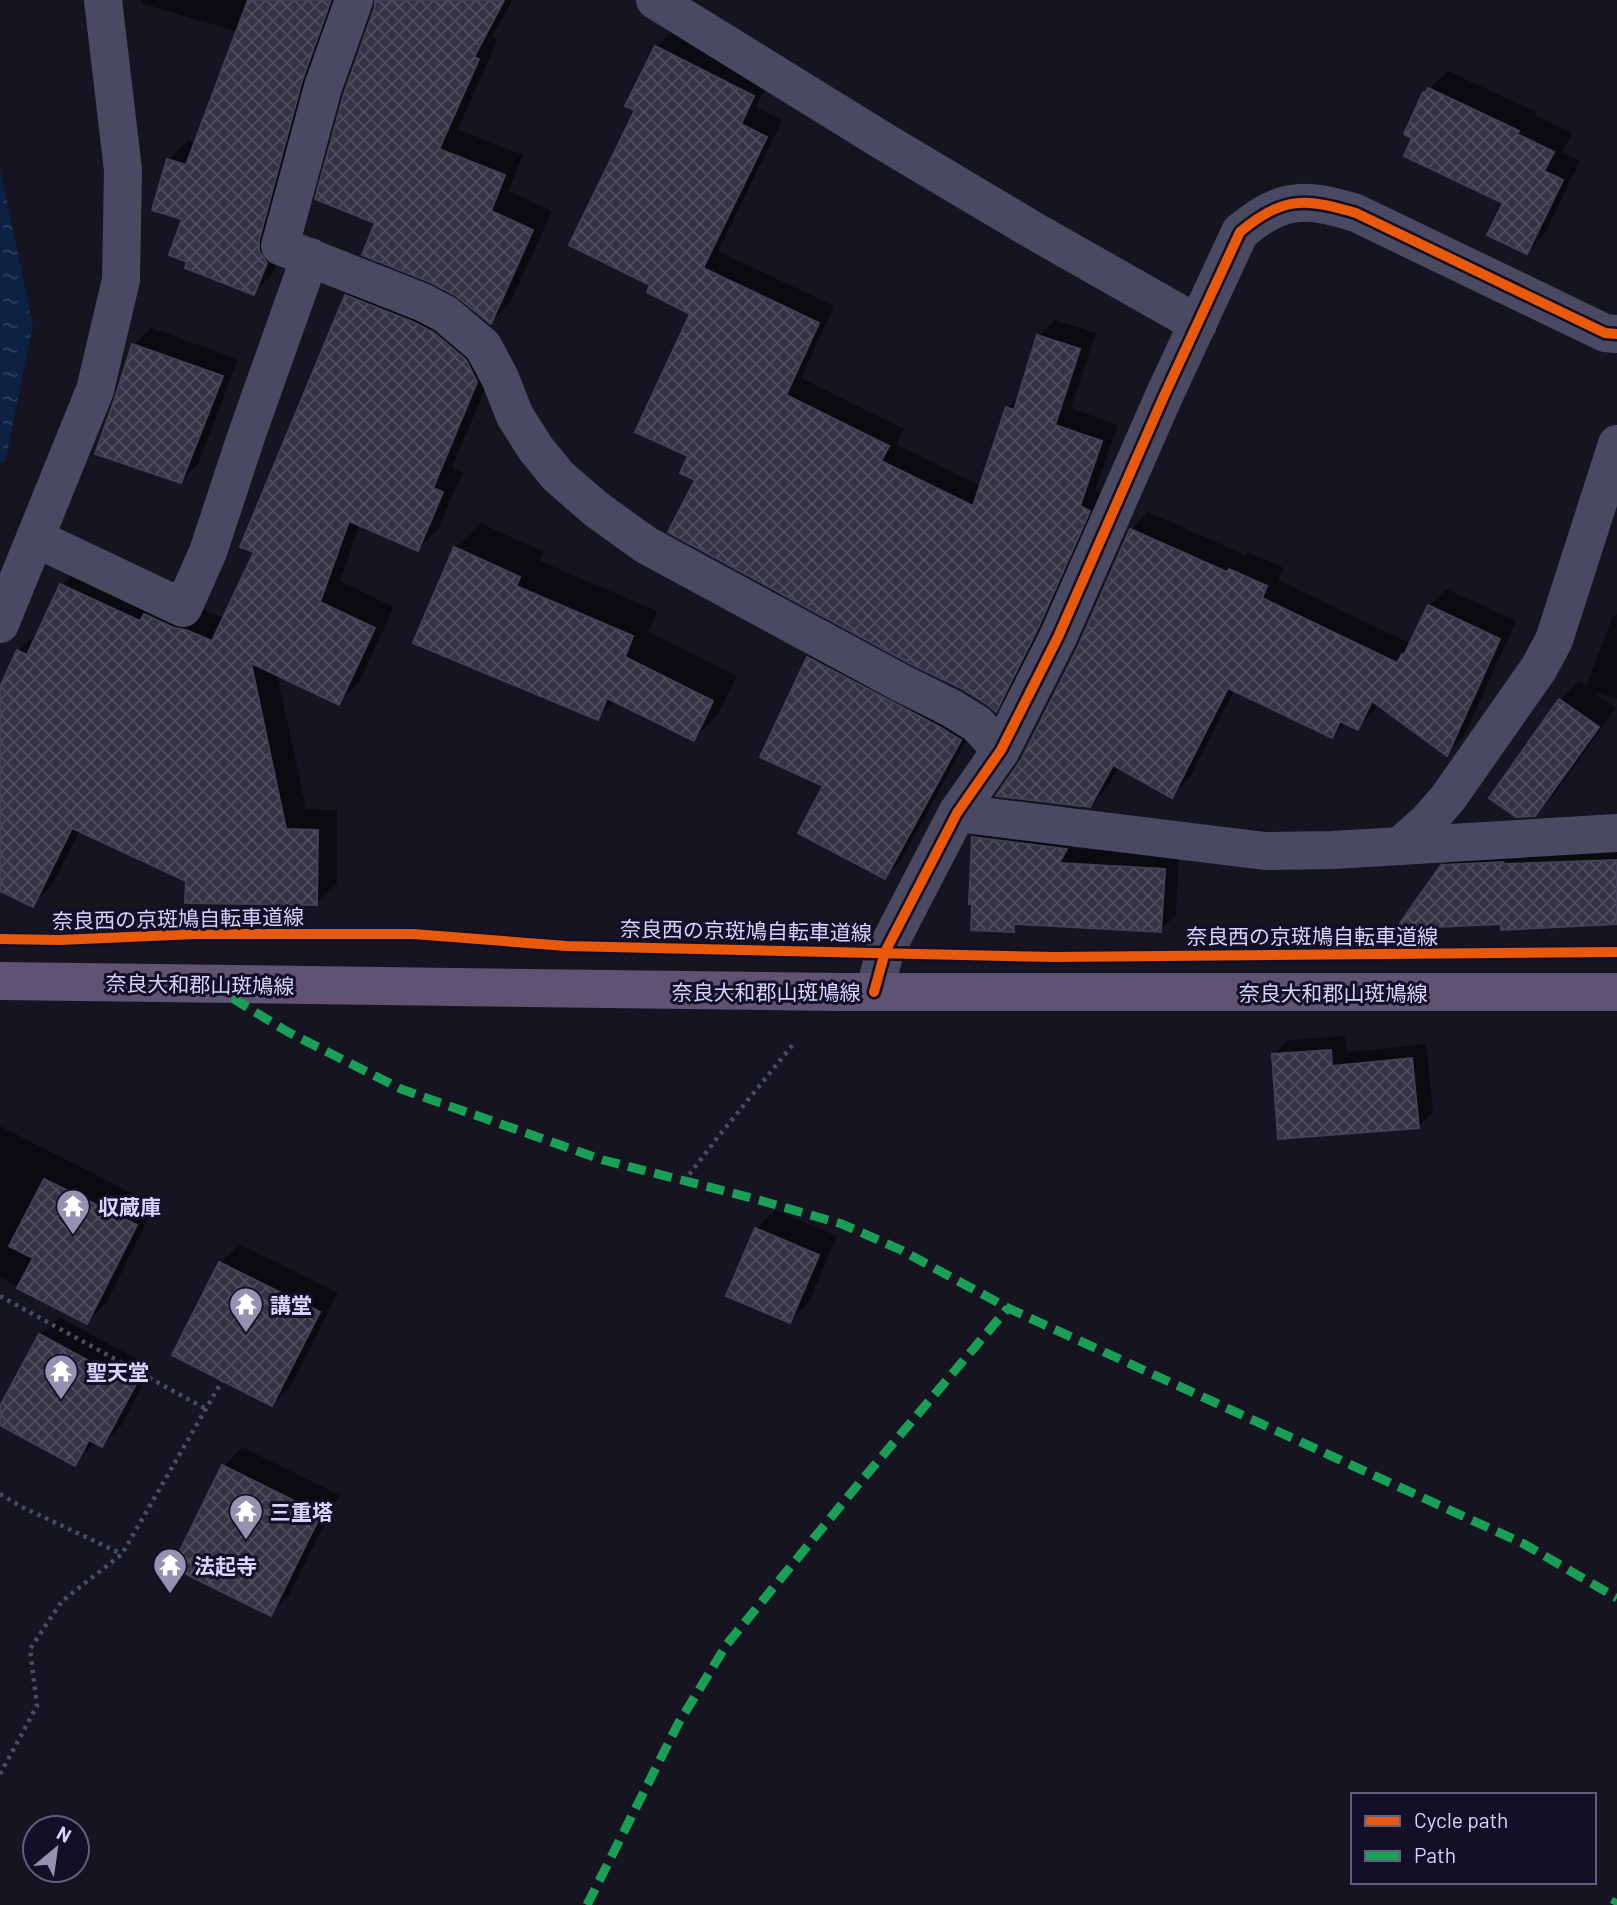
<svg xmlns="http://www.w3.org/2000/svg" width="1617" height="1905" font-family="Barlow,'Noto Sans JP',sans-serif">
  <defs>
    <pattern id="water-ripples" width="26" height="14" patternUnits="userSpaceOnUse" patternTransform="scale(1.75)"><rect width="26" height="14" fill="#0d2144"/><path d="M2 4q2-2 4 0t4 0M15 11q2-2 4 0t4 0" fill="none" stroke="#304060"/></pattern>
    <pattern id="building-cross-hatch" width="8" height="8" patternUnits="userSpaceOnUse" patternTransform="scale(1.75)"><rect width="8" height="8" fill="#343243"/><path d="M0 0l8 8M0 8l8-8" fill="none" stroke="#514f5f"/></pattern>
  </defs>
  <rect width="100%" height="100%" fill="#161421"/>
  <!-- water -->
  <path fill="url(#water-ripples)" d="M0,168L33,326L5,462L0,463Z"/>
  <!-- shadow -->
  <g fill="#0007">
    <path d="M142,0H342L285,242L273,273L254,293L189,261L185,218L169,160L188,140L196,143L238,32L141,3Z"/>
    <path d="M377,0H512L492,37L498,39L458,129L523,155L509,191L552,211L510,303L491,322L377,222Z"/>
    <path d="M673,30L770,80L756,107L782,120L718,251L834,306L801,378L904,429L896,444L981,486L1008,408L1020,396L1039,336L1055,320L1096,333L1071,408L1118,425L1095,490L1105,494L1012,693L996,710L962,687L697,479L690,455L692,313L653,284L637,109L628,105L657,47Z"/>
    <path d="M1448,71L1536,112L1535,115L1572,133L1562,152L1580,161L1545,233L1527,252L1506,202L1415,137L1425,93Z"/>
    <path d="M367,276L497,361L452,467L463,472L438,529L418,549L360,524L340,581L394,607L359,682L338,703L277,674L306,809L337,810V883L316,903L80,830L53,884L32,905L0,889V691L18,651L39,631L62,585L82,564L225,618L256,551L346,296Z"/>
    <path d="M151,328L238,359L198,464L181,481L134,345Z"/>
    <path d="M1148,512L1245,555L1248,552L1284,568L1278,580L1411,644L1429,606L1446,589L1516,621L1464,736L1447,753L1378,703L1375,710L1358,727L1346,722L1332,736L1235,689L1189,778L1171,796L1119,767L1107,788L1090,806L1022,761L1079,648L1131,530Z"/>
    <path d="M480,523L544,552L540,561L657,611L649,632L737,676L718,714L694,739L616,700L597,718L455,548Z"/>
    <path d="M1617,614V699L1594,692L1616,708L1554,795L1535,814L1560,700L1579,681L1586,686L1612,618Z"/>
    <path d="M824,642L976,723L901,861L885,877L825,785L808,658Z"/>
    <path d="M989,822L1081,834L1073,848L1179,855L1176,915L1160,930L1021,922L1013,931L974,903L973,838Z"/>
    <path d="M1617,842V922L1442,867L1461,847Z"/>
    <path d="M1345,1036L1347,1052L1426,1044L1433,1112L1418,1127L1274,1055L1288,1040Z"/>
    <path d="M0,1126L155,1205L107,1302L87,1322L0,1277Z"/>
    <path d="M775,1210L837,1236L809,1302L790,1321L728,1295L756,1229Z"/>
    <path d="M239,1244L338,1293L291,1386L272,1404L174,1354L221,1263Z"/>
    <path d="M59,1317L152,1367L121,1426L102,1445L96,1441L75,1464L0,1423V1409L40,1335Z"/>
    <path d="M242,1447L339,1495L289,1595L270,1614L224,1466Z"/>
  </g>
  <!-- building -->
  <g fill="url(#building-cross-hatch)" stroke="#433f54" stroke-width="2">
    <path d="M248,0H331L302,81L259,240V251L267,263L254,295L185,268L187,262L169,255L182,219L152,210L167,159L186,165Z"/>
    <path d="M375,0H504L474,57L479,59L439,149L505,175L491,211L533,230L491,324L455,295L430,282L362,255L375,223L315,199L344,94L375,7Z"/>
    <path d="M655,46L754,96L741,124L767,137L703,268L819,323L786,395L889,446L881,461L973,506L1006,407L1014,410L1037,335L1080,349L1055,425L1102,441L1080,506L1090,511L1038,628L996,712L988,705L961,688L911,664L668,532L695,480L680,473L688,456L635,432L690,314L647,292L650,285L569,245L635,110L625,106Z"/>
    <path d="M1428,88L1519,131L1517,134L1554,152L1544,171L1563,180L1527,254L1487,235L1503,203L1404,156L1412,138L1404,134L1423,92L1425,93Z"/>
    <path d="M345,295L413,322L433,332L466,360L477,382L433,488L443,492L418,551L349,521L320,602L375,628L339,705L251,663L286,829L318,830L317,905L185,903L186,881L72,828L33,907L0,891V687L17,650L27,655L60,584L140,621L144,614L174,628L186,630L212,641L254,552L240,547Z"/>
    <path d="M132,344L223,376L181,483L95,454L115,398Z"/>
    <path d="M1130,529L1227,572L1229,569L1267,586L1262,598L1397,663L1402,654L1404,655L1428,605L1500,639L1447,756L1372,701L1358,730L1340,721L1332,738L1228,688L1172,798L1113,765L1090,807L996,796L1021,760L1078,647Z"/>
    <path d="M454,547L520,577L516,586L633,636L625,657L713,701L694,741L607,698L598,720L413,643Z"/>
    <path d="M807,657L940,727L961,740L885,879L798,833L823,786L760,757Z"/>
    <path d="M1559,699L1599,727L1535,816L1516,817L1489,798Z"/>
    <path d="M972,837L1067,849L1059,863L1165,869L1161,932L1014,924V932L971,930L972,904H969Z"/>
    <path d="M1617,860V924L1501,930V924L1396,929L1441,865L1503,862L1501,864Z"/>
    <path d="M1331,1050L1332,1066L1412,1058L1419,1128L1278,1139L1272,1054Z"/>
    <path d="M44,1179L137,1225L87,1324L17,1288L33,1258L9,1246Z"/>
    <path d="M755,1228L819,1255L790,1323L726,1296Z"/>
    <path d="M219,1262L320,1312L272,1406L172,1355Z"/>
    <path d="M39,1334L135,1386L102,1447L89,1440L75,1466L0,1425V1406Z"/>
    <path d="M222,1465L321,1514L271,1616L172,1567Z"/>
  </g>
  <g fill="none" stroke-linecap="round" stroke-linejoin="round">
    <!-- path -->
    <g stroke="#44505f" stroke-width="4.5" stroke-dasharray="3.5 5" stroke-linecap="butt">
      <path d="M684,1181L722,1132L795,1042"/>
      <path d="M0,1296L206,1409"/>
      <path d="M0,1494L22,1507L122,1554"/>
      <path d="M0,1774L37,1706L30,1649L62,1601L122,1554L222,1381"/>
    </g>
    <!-- street -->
    <g stroke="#4a4962" stroke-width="38">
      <path d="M354,0L323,87L280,246L422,302L445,314L483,346L500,378L515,416L536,449L558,476L596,509L646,545L901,683L951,708L977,724L1001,750"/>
      <path d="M655,0L883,141L1036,232L1198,324"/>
      <path d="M35,538L95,390L121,280L123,170L103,0"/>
      <path d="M0,624L35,538L183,608L208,552L247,434L310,257"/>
      <path d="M957,813L1265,851L1333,850L1617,833"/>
      <path d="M1400,846L1427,822L1448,798L1539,668L1554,640L1617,444"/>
      <path d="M874,992L885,952L957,813L1001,750L1058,637L1164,396L1240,232C1282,196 1306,198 1356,213L1605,333L1617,334"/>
    </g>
    <!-- primary -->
    <path stroke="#5e5373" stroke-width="38" d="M0,981L841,992H1617"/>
    <!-- quiet -->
    <g stroke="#1a9f57" stroke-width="9" stroke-dasharray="18 9" stroke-linecap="butt">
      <path d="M209,984L288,1032L401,1089L603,1160L752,1198L842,1224L901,1250L1008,1308L1524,1544L1617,1598"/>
      <path d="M587,1905L678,1724L727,1644L856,1487L1008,1308"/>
      <path d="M1614,1905L1617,1899"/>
    </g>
    <!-- cycleway casing -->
    <g stroke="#130f26" stroke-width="15">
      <g id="cycleway">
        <path d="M0,939L60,940L196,934H413L566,946L1054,957L1617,952"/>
        <path d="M874,992L885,952L957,813L1001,750L1058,637L1164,396L1240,232C1282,196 1306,198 1356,213L1605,333L1617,334"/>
      </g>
    </g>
    <!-- cycleway -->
    <use href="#cycleway" stroke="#e8590c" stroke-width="10"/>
  </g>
  <!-- icons -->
  <defs>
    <g id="temple-pin" transform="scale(1.75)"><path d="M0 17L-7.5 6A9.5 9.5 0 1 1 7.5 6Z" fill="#9591b1" stroke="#130f26"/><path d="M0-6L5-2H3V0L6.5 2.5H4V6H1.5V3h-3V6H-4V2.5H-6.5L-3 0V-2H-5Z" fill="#fff"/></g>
  </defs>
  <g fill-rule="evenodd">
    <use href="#temple-pin" x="73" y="1206"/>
    <use href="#temple-pin" x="246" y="1304"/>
    <use href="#temple-pin" x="61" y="1371"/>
    <use href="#temple-pin" x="246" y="1511"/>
    <use href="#temple-pin" x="170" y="1565"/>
  </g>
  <g text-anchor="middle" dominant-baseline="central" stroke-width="6" stroke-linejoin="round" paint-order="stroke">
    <!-- street labels -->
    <g font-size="21" fill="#d9d4ff" stroke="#130f26">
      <text transform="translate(178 918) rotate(-1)">奈良西の京斑鳩自転車道線</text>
      <text transform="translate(746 930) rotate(1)">奈良西の京斑鳩自転車道線</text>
      <text x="1312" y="935">奈良西の京斑鳩自転車道線</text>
      <text transform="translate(200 984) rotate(1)">奈良大和郡山斑鳩線</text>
      <text x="766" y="991">奈良大和郡山斑鳩線</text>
      <text x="1333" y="992">奈良大和郡山斑鳩線</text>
    </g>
    <!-- poi labels -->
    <g font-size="21" font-weight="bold" fill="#d9d4ff" stroke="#130f26" text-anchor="start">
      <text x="98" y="1206">収蔵庫</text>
      <text x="270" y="1304">講堂</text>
      <text x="86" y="1371">聖天堂</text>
      <text x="270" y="1511">三重塔</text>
      <text x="194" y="1565">法起寺</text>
    </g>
  </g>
  <!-- legend -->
  <rect x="1351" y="1793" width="245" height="91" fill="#130f26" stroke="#625e7d" stroke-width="2"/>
  <rect x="1365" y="1816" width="35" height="10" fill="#e8590c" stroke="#625e7d" stroke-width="2"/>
  <text x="1414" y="1828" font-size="21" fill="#d9d4ff">Cycle path</text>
  <rect x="1365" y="1851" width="35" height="10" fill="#1a9f57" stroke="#625e7d" stroke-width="2"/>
  <text x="1414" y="1863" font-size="21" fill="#d9d4ff">Path</text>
  <!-- north arrow -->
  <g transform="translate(56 1849) rotate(29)"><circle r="33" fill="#130f26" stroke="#625e7d" stroke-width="2"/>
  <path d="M0-5L12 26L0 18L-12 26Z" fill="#9591b1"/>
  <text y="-10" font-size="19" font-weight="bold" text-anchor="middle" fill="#d9d4ff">N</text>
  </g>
</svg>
